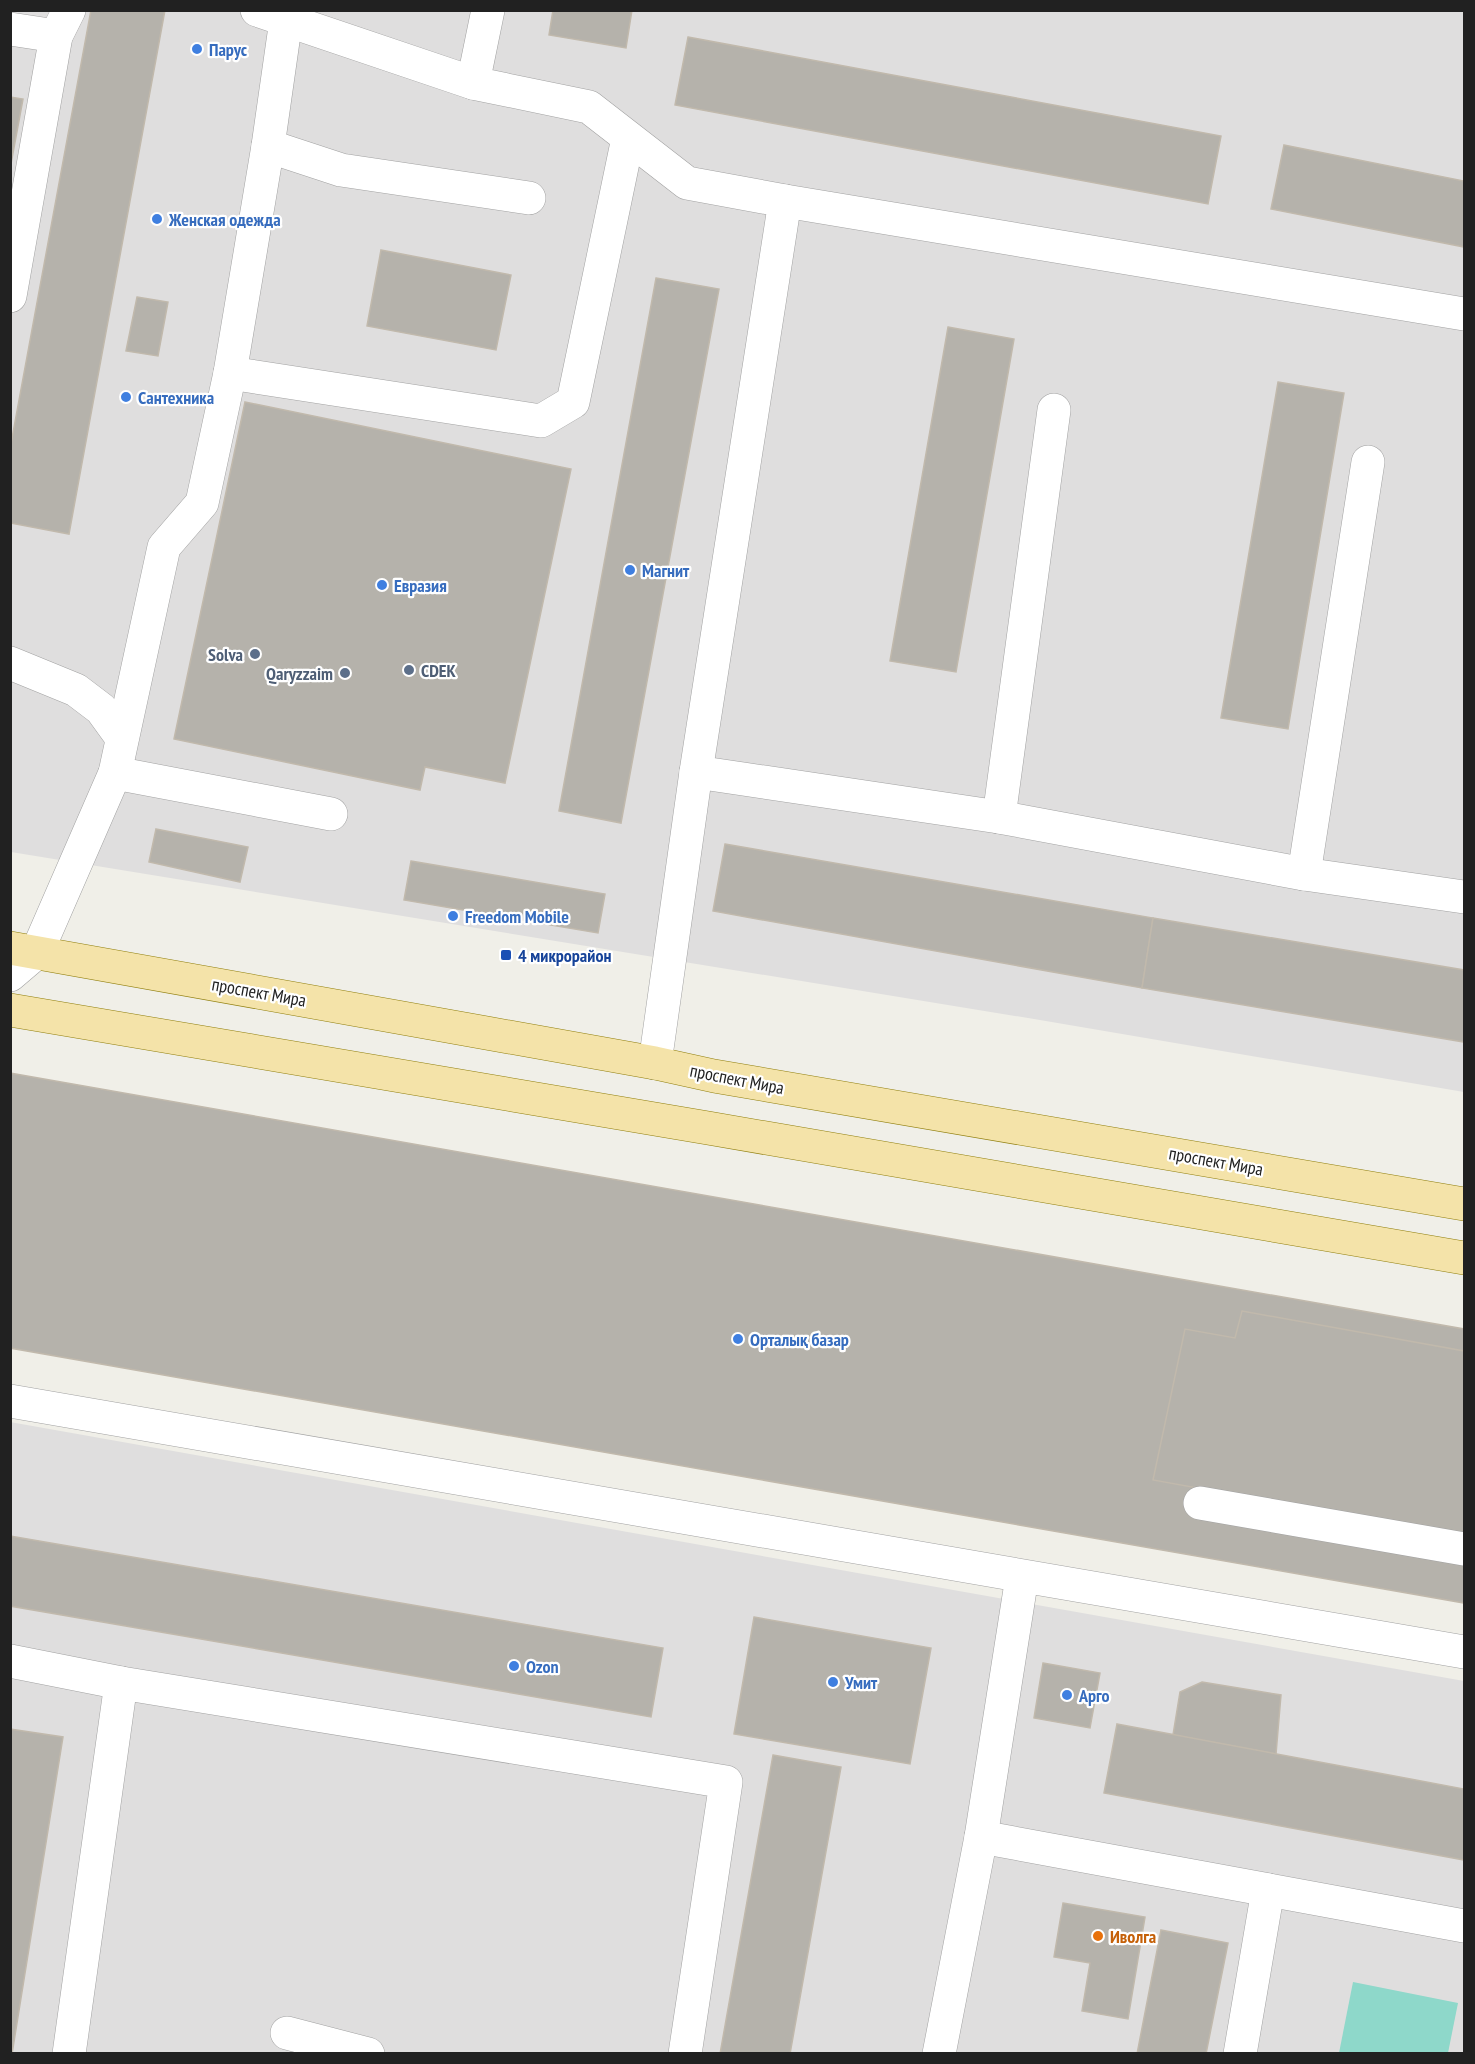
<svg xmlns="http://www.w3.org/2000/svg" width="1475" height="2064" font-family="'PT Sans Narrow',sans-serif">
  <rect width="100%" height="100%" fill="#f0efe8"/>
  <!-- residential -->
  <g fill="#dfdede">
    <path d="M10,11H1464V1092L1034,1019L11,852Z"/>
    <path d="M10,1422L1464,1681V2053H11Z"/>
  </g>
  <!-- pitch -->
  <path fill="#8ed8ca" d="M1353,1982L1458,2003L1448,2053H1339Z"/>
  <!-- building -->
  <g fill="#b5b2ab" stroke="#c1b9ac" stroke-width="1.5">
    <path d="M91,10H165L69,534L10,523V449Z"/>
    <path d="M553,10H632L626,48L549,35Z"/>
    <path d="M688,37L1221,136L1208,204L675,105Z"/>
    <path d="M10,97L23,99L10,169Z"/>
    <path d="M1284,145L1464,181V247L1271,209Z"/>
    <path d="M381,250L511,275L496,350L367,326Z"/>
    <path d="M656,278L719,289L621,823L559,811Z"/>
    <path d="M137,297L168,302L158,356L126,351Z"/>
    <path d="M948,327L1014,339L956,672L890,661Z"/>
    <path d="M1278,382L1344,393L1288,729L1221,718Z"/>
    <path d="M245,402L571,469L505,783L425,767L420,790L174,739Z"/>
    <path d="M156,829L248,847L240,882L149,862Z"/>
    <path d="M725,844L1153,918L1142,988L713,911Z"/>
    <path d="M411,861L605,894L598,933L404,900Z"/>
    <path d="M1153,918L1464,970V1042L1142,988Z"/>
    <path d="M10,1073L1464,1329V1603L10,1348Z"/>
    <path d="M1242,1311L1464,1351V1536L1153,1480L1185,1329L1235,1338Z"/>
    <path d="M10,1536L663,1648L651,1717L10,1606Z"/>
    <path d="M754,1617L931,1648L910,1764L734,1734Z"/>
    <path d="M1043,1663L1100,1673L1090,1728L1034,1718Z"/>
    <path d="M1202,1682L1281,1695L1276,1754L1173,1735L1180,1692Z"/>
    <path d="M1117,1724L1464,1789V1860L1104,1793Z"/>
    <path d="M10,1729L63,1737L12,2054H10Z"/>
    <path d="M773,1755L841,1767L790,2054H720Z"/>
    <path d="M1063,1903L1145,1917L1128,2019L1082,2011L1090,1963L1054,1957Z"/>
    <path d="M1161,1930L1228,1943L1206,2054H1137Z"/>
  </g>
  <g fill="none" stroke-linecap="round" stroke-linejoin="round">
    <!-- minor casing -->
    <g stroke="#a2a2a2" stroke-width="34">
      <g id="minor">
        <path d="M257,10L473,83"/>
        <path d="M488,10L473,83L589,107L687,183L785,201"/>
        <path d="M10,29L56,36"/>
        <path d="M268,146L341,170L529,198"/>
        <path d="M10,296L56,36L69,10"/>
        <path d="M230,373L268,146L286,20"/>
        <path d="M10,663L76,690L101,709L122,738"/>
        <path d="M696,772L999,817L1304,874L1464,897"/>
        <path d="M115,773L331,814"/>
        <path d="M999,817L1054,410"/>
        <path d="M1304,874L1368,462"/>
        <path d="M10,975L37,952L115,773L164,547L202,503L230,373L541,421L573,402L628,138"/>
        <path d="M655,1063L696,772L785,201L1464,314"/>
        <path d="M10,1401L1464,1652"/>
        <path d="M1200,1503L1464,1549"/>
        <path d="M10,1661L121,1683L69,2054"/>
        <path d="M121,1683L726,1782L685,2054"/>
        <path d="M981,1837L1464,1926"/>
        <path d="M287,2033L368,2054"/>
        <path d="M939,2054L981,1837L1022,1577"/>
        <path d="M1240,2054L1268,1890"/>
      </g>
    </g>
    <!-- major casing -->
    <g stroke="#907f0e" stroke-width="34">
      <g id="major">
        <path d="M10,948L655,1063L714,1076L1464,1204"/>
        <path d="M10,1010L708,1128L1464,1258"/>
      </g>
    </g>
    <!-- minor -->
    <use href="#minor" stroke="#fff" stroke-width="33"/>
    <!-- major -->
    <use href="#major" stroke="#f4e3a9" stroke-width="33"/>
  </g>
  <!-- markers -->
  <g fill="#3f7fe0" stroke="#fff" stroke-width="2">
    <circle cx="197" cy="49" r="6"/>
    <circle cx="157" cy="219" r="6"/>
    <circle cx="126" cy="397" r="6"/>
    <circle cx="630" cy="570" r="6"/>
    <circle cx="382" cy="585" r="6"/>
    <circle cx="453" cy="916" r="6"/>
    <circle cx="738" cy="1339" r="6"/>
    <circle cx="514" cy="1666" r="6"/>
    <circle cx="833" cy="1682" r="6"/>
    <circle cx="1067" cy="1695" r="6"/>
  </g>
  <g fill="#5c6f8a" stroke="#fff" stroke-width="2">
    <circle cx="255" cy="654" r="6"/>
    <circle cx="409" cy="670" r="6"/>
    <circle cx="345" cy="673" r="6"/>
  </g>
  <rect fill="#1a4fb4" stroke="#fff" stroke-width="2" x="500" y="949" width="12" height="12" rx="3"/>
  <circle fill="#e8710a" stroke="#fff" stroke-width="2" cx="1098" cy="1936" r="6"/>
  <g text-anchor="middle" dominant-baseline="central" stroke-width="4.5" stroke-linejoin="round" paint-order="stroke">
    <!-- shop labels -->
    <g font-size="18" font-weight="bold" fill="#366cbe" stroke="#fff" text-anchor="start">
      <text x="209" y="49">Парус</text>
      <text x="169" y="219">Женская одежда</text>
      <text x="138" y="397">Сантехника</text>
      <text x="642" y="570">Магнит</text>
      <text x="394" y="585">Евразия</text>
      <text x="465" y="916">Freedom Mobile</text>
      <text x="750" y="1339">Орталық базар</text>
      <text x="526" y="1666">Ozon</text>
      <text x="845" y="1682">Умит</text>
      <text x="1079" y="1695">Арго</text>
    </g>
    <!-- service labels -->
    <g font-size="18" font-weight="bold" fill="#4e5e75" stroke="#fff" text-anchor="end">
      <text x="243" y="654">Solva</text>
      <text x="421" y="670" text-anchor="start">CDEK</text>
      <text x="333" y="673">Qaryzzaim</text>
    </g>
    <!-- transit labels -->
    <g font-size="18" font-weight="bold" fill="#164399" stroke="#fff" text-anchor="start">
      <text x="518" y="955">4 микрорайон</text>
    </g>
    <!-- street labels -->
    <g font-size="18" fill="#212121" stroke="#fff">
      <text transform="translate(259 992) rotate(10)">проспект Мира</text>
      <text transform="translate(737 1079) rotate(11)">проспект Мира</text>
      <text transform="translate(1216 1161) rotate(10)">проспект Мира</text>
    </g>
    <!-- food labels -->
    <g font-size="18" font-weight="bold" fill="#c56008" stroke="#fff" text-anchor="start">
      <text x="1110" y="1936">Иволга</text>
    </g>
  </g>
  <!-- border -->
  <rect width="1475" height="2064" fill="none" stroke="#212121" stroke-width="24"/>
</svg>
